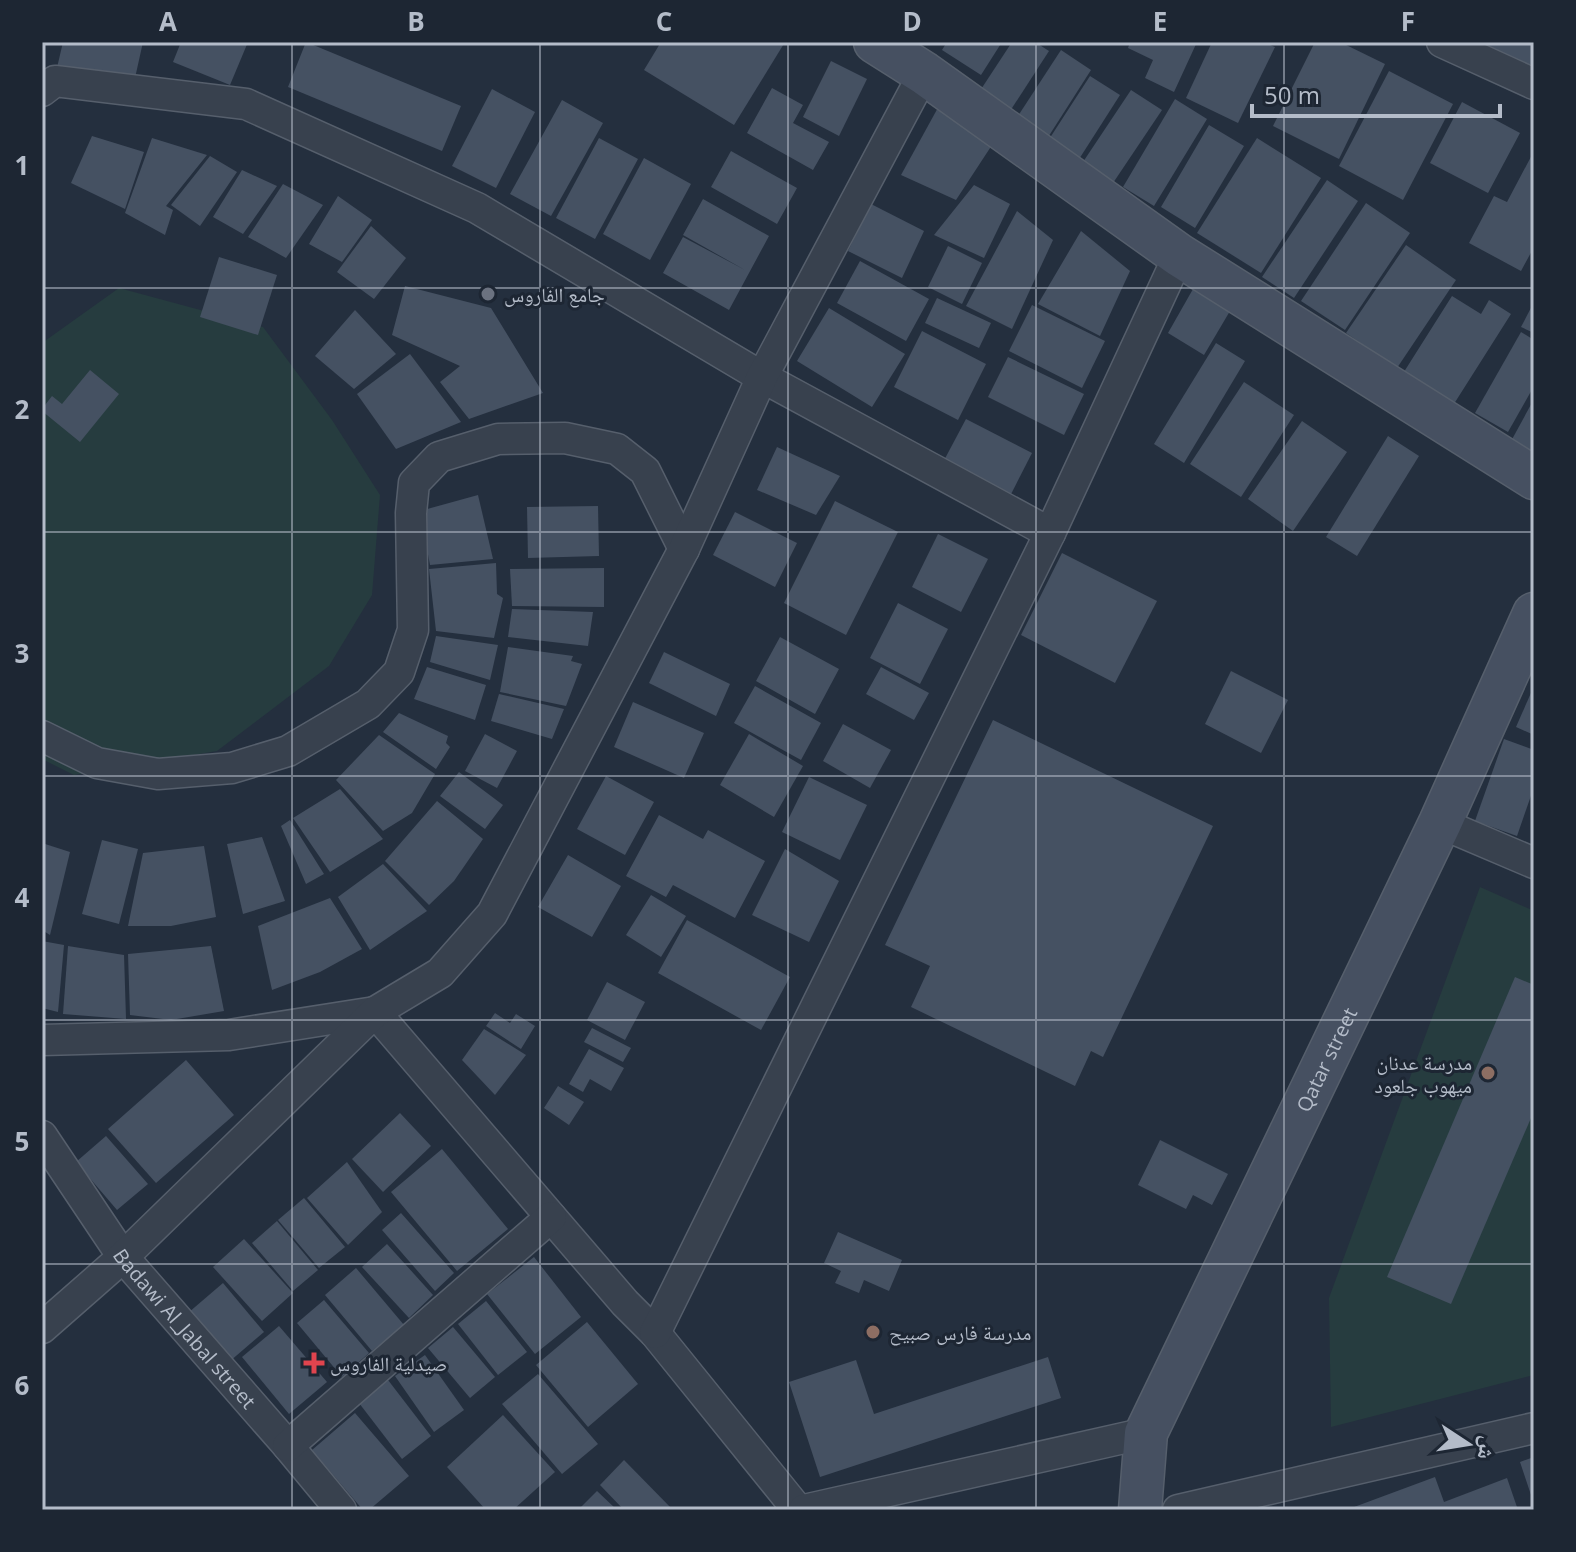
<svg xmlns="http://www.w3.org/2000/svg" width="1576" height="1552" font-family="'Open Sans','Noto Naskh Arabic',sans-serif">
  <rect width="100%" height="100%" fill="#242f3e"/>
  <!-- green -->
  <g fill="#263c3f">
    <path d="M119,288L263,327L332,420L380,495L372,595L329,666L217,751L74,775L42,759V343Z"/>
    <path d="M1480,887L1534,911V1375L1331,1427L1329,1298Z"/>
  </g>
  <!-- building -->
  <g fill="#455162">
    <path d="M63,42H143L135,78L100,70L98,81L56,72Z"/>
    <path d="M181,42H248L230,85L173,62Z"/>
    <path d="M306,42L461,106L442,151L288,87Z"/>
    <path d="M661,42H785L734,125L644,70Z"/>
    <path d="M947,42H1002L981,75L942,50Z"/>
    <path d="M1012,42H1035L1049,51L1003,122L972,103Z"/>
    <path d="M1130,42H1197L1174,92L1145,78L1153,60L1128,48Z"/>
    <path d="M1212,42H1263L1275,47L1238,123L1186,98Z"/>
    <path d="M1315,42H1340L1385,64L1339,159L1273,126Z"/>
    <path d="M1455,42H1534V63L1515,70Z"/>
    <path d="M1061,50L1091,70L1045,142L1014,122Z"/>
    <path d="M831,61L867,79L839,136L803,117Z"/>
    <path d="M1389,71L1453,104L1403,200L1339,166Z"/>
    <path d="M1090,76L1120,95L1074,167L1044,147Z"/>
    <path d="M772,88L803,105L793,123L829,142L813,170L747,133Z"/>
    <path d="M492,89L535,112L496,188L452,166Z"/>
    <path d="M1131,90L1162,110L1111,186L1081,165Z"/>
    <path d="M1175,99L1207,119L1154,206L1123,187Z"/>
    <path d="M562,100L603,123L551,216L510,194Z"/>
    <path d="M1462,102L1520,133L1488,193L1430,163Z"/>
    <path d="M940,104L992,145L956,200L901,175Z"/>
    <path d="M1209,125L1244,146L1195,228L1161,207Z"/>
    <path d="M92,136L144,152L125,209L71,183Z"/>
    <path d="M152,138L207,155L166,206L173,210L165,235L125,213Z"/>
    <path d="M599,138L638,159L595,239L556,218Z"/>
    <path d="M1257,138L1321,178L1261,273L1197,233Z"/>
    <path d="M731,151L797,188L777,224L711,187Z"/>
    <path d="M1534,151V247L1521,271L1469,243L1494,196L1507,202Z"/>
    <path d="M210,156L237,172L200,226L171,205Z"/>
    <path d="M644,158L691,184L650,260L603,234Z"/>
    <path d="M242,170L277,186L243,234L213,217Z"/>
    <path d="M1327,180L1358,201L1294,298L1262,277Z"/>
    <path d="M283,184L323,205L286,258L248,237Z"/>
    <path d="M974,185L1010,204L984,258L934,235Z"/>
    <path d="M338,196L372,220L342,262L309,244Z"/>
    <path d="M703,199L769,236L729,310L663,273L683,237L745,270L683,235Z"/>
    <path d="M1366,203L1410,233L1345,330L1301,301Z"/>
    <path d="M871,204L924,231L902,278L848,251Z"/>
    <path d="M1017,211L1053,240L1012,329L966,306Z"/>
    <path d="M371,226L406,258L374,299L337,272Z"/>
    <path d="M1081,231L1130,271L1100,336L1038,304Z"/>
    <path d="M1406,245L1456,280L1397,368L1346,333Z"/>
    <path d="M948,246L982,263L962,304L928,287Z"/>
    <path d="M219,257L277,275L258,335L200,317Z"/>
    <path d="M860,261L929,299L906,341L837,303Z"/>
    <path d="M405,286L491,308L543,393L469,419L440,382L460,366L392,335Z"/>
    <path d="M1193,289L1230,311L1204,355L1168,333Z"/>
    <path d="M1452,296L1481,314L1489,300L1511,314L1452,407L1402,375Z"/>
    <path d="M937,298L991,323L979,348L925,323Z"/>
    <path d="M1534,302V333L1521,327Z"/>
    <path d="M1032,305L1105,341L1082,388L1009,351Z"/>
    <path d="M829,308L905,354L872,407L797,361Z"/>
    <path d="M355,310L396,354L354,389L315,356Z"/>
    <path d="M922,331L986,364L958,420L894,387Z"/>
    <path d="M1521,332L1534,340V386L1508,432L1475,413Z"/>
    <path d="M1216,343L1245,361L1184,463L1154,444Z"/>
    <path d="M410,354L461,422L396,449L357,394Z"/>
    <path d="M1008,357L1084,394L1064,435L988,397Z"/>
    <path d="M90,370L119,394L80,442L42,411V409L52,396L62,404Z"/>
    <path d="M1244,382L1294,415L1241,497L1190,464Z"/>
    <path d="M1534,399V456L1510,443Z"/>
    <path d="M966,419L1032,453L1008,500L941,466Z"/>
    <path d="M1302,421L1347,452L1293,531L1248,499Z"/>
    <path d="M1388,436L1419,456L1357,556L1326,537Z"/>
    <path d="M777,447L840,476L816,515L757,490Z"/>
    <path d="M478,495L493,559L430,565L420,511Z"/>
    <path d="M835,501L898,532L846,635L784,603Z"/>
    <path d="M598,506L599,556L528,558L527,507Z"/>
    <path d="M735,512L797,543L775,587L713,555Z"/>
    <path d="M938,534L988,559L961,612L912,587Z"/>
    <path d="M1062,553L1157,601L1115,683L1021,635Z"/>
    <path d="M496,563L497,594L503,598L494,638L436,631L429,569Z"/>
    <path d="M604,568V607L512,606L510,569Z"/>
    <path d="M898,603L948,629L920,684L870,658Z"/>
    <path d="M512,609L593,612L588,646L508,637Z"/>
    <path d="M436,636L498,645L490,680L430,662Z"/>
    <path d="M780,637L839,669L815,714L756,681Z"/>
    <path d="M508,647L573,656L571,661L582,664L566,706L500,692Z"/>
    <path d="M664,652L730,684L716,716L649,683Z"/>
    <path d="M427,667L486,685L475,720L414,699Z"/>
    <path d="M881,667L929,693L914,720L866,694Z"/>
    <path d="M1231,671L1288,700L1261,753L1205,724Z"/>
    <path d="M755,686L821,723L801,760L734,723Z"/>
    <path d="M1534,686V735L1516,727Z"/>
    <path d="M499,694L564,709L552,739L491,721Z"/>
    <path d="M633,702L704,733L684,778L614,747Z"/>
    <path d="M399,713L448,736L446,743L450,747L436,769L383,732Z"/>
    <path d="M993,720L1213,826L1103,1057L1091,1051L1075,1086L911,1007L930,966L885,945Z"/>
    <path d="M843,724L891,750L870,788L823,761Z"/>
    <path d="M485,734L517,751L497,788L465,771Z"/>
    <path d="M749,734L803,766L774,817L720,785Z"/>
    <path d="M379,735L435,774L412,813L383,831L336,780Z"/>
    <path d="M1504,739L1534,750V787L1517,836L1475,821Z"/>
    <path d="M459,772L503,805L485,829L440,796Z"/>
    <path d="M606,776L654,802L625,855L577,829Z"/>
    <path d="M809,777L867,805L840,860L782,832Z"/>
    <path d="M340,789L383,839L330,872L293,818Z"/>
    <path d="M437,801L483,839L454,881L429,905L385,861Z"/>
    <path d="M659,815L703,839L708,830L765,861L735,918L673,885L666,897L626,876Z"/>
    <path d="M290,820L324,874L306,884L281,826Z"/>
    <path d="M262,837L285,901L243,914L227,844Z"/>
    <path d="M102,840L138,849L119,924L82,914Z"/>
    <path d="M42,843L70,852L50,935L42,930Z"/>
    <path d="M204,846L216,917L171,926H128L143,853Z"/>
    <path d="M785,849L839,881L809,942L752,915Z"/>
    <path d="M568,855L621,886L592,937L538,907Z"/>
    <path d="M383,864L427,911L370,950L338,897Z"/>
    <path d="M651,895L686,916L661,957L626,935Z"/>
    <path d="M330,898L362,949L320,972L272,990L258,926Z"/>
    <path d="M687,920L790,977L761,1030L658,973Z"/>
    <path d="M42,941L64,945L58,1012L42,1008Z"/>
    <path d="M68,946L124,955L126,1019L63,1014Z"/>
    <path d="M211,946L224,1011L171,1020L130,1015L128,954Z"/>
    <path d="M1515,977L1534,985V1111L1451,1304L1387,1277Z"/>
    <path d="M607,982L645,1002L625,1040L587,1020Z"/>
    <path d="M495,1013L510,1023L516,1014L535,1026L521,1049L486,1026Z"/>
    <path d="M592,1028L631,1048L623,1062L584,1042Z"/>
    <path d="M484,1029L526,1055L495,1095L462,1060Z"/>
    <path d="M589,1049L624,1068L611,1091L590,1079L583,1092L569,1084Z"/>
    <path d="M186,1060L234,1115L156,1183L108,1129Z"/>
    <path d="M558,1086L584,1102L569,1125L544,1108Z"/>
    <path d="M400,1113L431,1146L383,1192L352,1159Z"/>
    <path d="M106,1136L148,1184L117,1210L76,1162Z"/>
    <path d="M1160,1140L1228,1174L1212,1205L1193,1195L1186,1209L1138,1185Z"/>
    <path d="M442,1149L508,1229L457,1271L391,1192Z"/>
    <path d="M347,1162L382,1212L348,1245L307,1198Z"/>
    <path d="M304,1198L345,1247L319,1268L278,1220Z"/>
    <path d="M401,1213L454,1273L435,1291L382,1230Z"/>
    <path d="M277,1221L318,1270L293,1291L252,1243Z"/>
    <path d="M838,1232L902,1260L889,1291L864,1280L859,1293L835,1283L841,1271L824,1263Z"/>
    <path d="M244,1239L293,1293L262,1321L213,1267Z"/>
    <path d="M387,1244L433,1295L409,1318L362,1267Z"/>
    <path d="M534,1257L581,1317L535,1354L487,1294Z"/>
    <path d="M356,1268L404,1325L372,1351L325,1295Z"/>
    <path d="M223,1283L264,1332L229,1362L188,1313Z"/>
    <path d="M324,1300L369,1353L342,1377L297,1323Z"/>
    <path d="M486,1301L527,1352L498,1375L458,1324Z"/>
    <path d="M587,1322L638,1384L588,1427L536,1365Z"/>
    <path d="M279,1326L327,1382L289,1414L242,1357Z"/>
    <path d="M453,1327L495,1377L470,1398L428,1348Z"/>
    <path d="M425,1355L464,1410L434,1432L395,1376Z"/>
    <path d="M1048,1357L1061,1398L820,1477L789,1382L856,1360L874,1414Z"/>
    <path d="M538,1374L598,1444L562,1474L502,1404Z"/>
    <path d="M388,1380L431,1436L402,1459L359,1403Z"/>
    <path d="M355,1413L409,1476L369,1510H363L312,1450Z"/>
    <path d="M503,1415L555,1472L513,1510H486L447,1467Z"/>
    <path d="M1534,1457V1501H1533L1520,1462Z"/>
    <path d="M624,1460L673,1510H624L600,1485Z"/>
    <path d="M1435,1477L1444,1502L1507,1478L1518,1510H1346Z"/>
    <path d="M597,1491L617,1510H578Z"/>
  </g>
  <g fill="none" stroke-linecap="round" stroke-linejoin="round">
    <!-- street casing -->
    <g stroke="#565f6c" stroke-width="33">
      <g id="street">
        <path d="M1442,42L1534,84"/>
        <path d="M42,91L55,81L246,104L477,208L762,377L1050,533"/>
        <path d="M42,736L97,763L158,774L232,768L288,751L368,704L399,672L413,630L411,513L414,483L439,457L498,439L565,438L617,449L645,471L684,549"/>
        <path d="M1440,823L1534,863"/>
        <path d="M42,1040L229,1035L375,1012L625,1303L655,1333L798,1510"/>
        <path id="s1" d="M42,1136L123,1257L288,1446L341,1510"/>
        <path d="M42,1328L123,1257L375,1012L440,973L492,914L684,549L762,377L924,73"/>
        <path d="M655,1333L1050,533L1179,255"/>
        <path d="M288,1446L551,1217"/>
        <path d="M804,1510L1146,1433"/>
        <path d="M1178,1510L1534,1428"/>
      </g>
    </g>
    <!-- secondary casing -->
    <g stroke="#565f6c" stroke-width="45">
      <g id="secondary">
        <path d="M875,42L924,73L1179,255L1534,478"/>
        <path id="s2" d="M1140,1510L1146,1433L1440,823L1534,614"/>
      </g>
    </g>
    <!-- street -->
    <use href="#street" stroke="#38414e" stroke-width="30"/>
    <!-- secondary -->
    <use href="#secondary" stroke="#465061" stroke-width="42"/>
  </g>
  <!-- grid -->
  <path fill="none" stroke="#b4bcc9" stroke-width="2" stroke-opacity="0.55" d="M292,42V1510M540,42V1510M788,42V1510M1036,42V1510M1284,42V1510M42,288H1534M42,532H1534M42,776H1534M42,1020H1534M42,1264H1534"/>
  <!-- markers -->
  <circle fill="#6b7280" stroke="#1d2633" stroke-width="3" cx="488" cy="294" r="8"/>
  <g fill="#8d6e63" stroke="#1d2633" stroke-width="3">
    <circle cx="1488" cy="1073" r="8"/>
    <circle cx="873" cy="1332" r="8"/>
  </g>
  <path fill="#e0444e" stroke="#1d2633" stroke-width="3" d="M310 1351h8v8h8v8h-8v8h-8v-8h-8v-8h8z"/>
  <g text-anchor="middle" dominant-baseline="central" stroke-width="6" stroke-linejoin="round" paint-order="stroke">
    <!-- poi labels -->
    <g font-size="20" fill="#b4bcc9" stroke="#1d2633" text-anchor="start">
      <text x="504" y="294">جامع الفاروس</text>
      <text x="1472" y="1062" text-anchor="end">مدرسة عدنان<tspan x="1472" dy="23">ميهوب جلعود</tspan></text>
      <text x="889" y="1332">مدرسة فارس صبيح</text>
      <text x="330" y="1363">صيدلية الفاروس</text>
    </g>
    <!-- street labels -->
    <g font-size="20" fill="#b4bcc9" stroke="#1d2633">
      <text stroke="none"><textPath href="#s2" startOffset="492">Qatar street</textPath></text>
      <text stroke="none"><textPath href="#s1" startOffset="240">Badawi Al_Jabal street</textPath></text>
    </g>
  </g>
  <!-- border -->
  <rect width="1576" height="1552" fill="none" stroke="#1d2633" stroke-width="88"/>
  <!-- north arrow -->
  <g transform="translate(1468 1444) rotate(102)" stroke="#1d2633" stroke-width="6" paint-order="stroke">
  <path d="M0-6L14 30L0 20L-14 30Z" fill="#b4bcc9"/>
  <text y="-12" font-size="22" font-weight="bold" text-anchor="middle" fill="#b4bcc9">ش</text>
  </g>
  <!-- scale -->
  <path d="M1252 104v12h248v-12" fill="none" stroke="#b4bcc9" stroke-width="4"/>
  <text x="1264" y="104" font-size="24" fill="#b4bcc9" stroke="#1d2633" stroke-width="6" paint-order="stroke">50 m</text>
  <rect x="44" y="44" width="1488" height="1464" fill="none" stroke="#b4bcc9" stroke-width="3"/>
  <g font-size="26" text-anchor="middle" font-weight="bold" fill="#b4bcc9">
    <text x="168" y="31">A</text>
    <text x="416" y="31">B</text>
    <text x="664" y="31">C</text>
    <text x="912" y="31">D</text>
    <text x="1160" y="31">E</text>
    <text x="1408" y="31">F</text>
    <text x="22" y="175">1</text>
    <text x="22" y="419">2</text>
    <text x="22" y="663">3</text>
    <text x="22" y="907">4</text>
    <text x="22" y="1151">5</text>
    <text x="22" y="1395">6</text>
  </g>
</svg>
